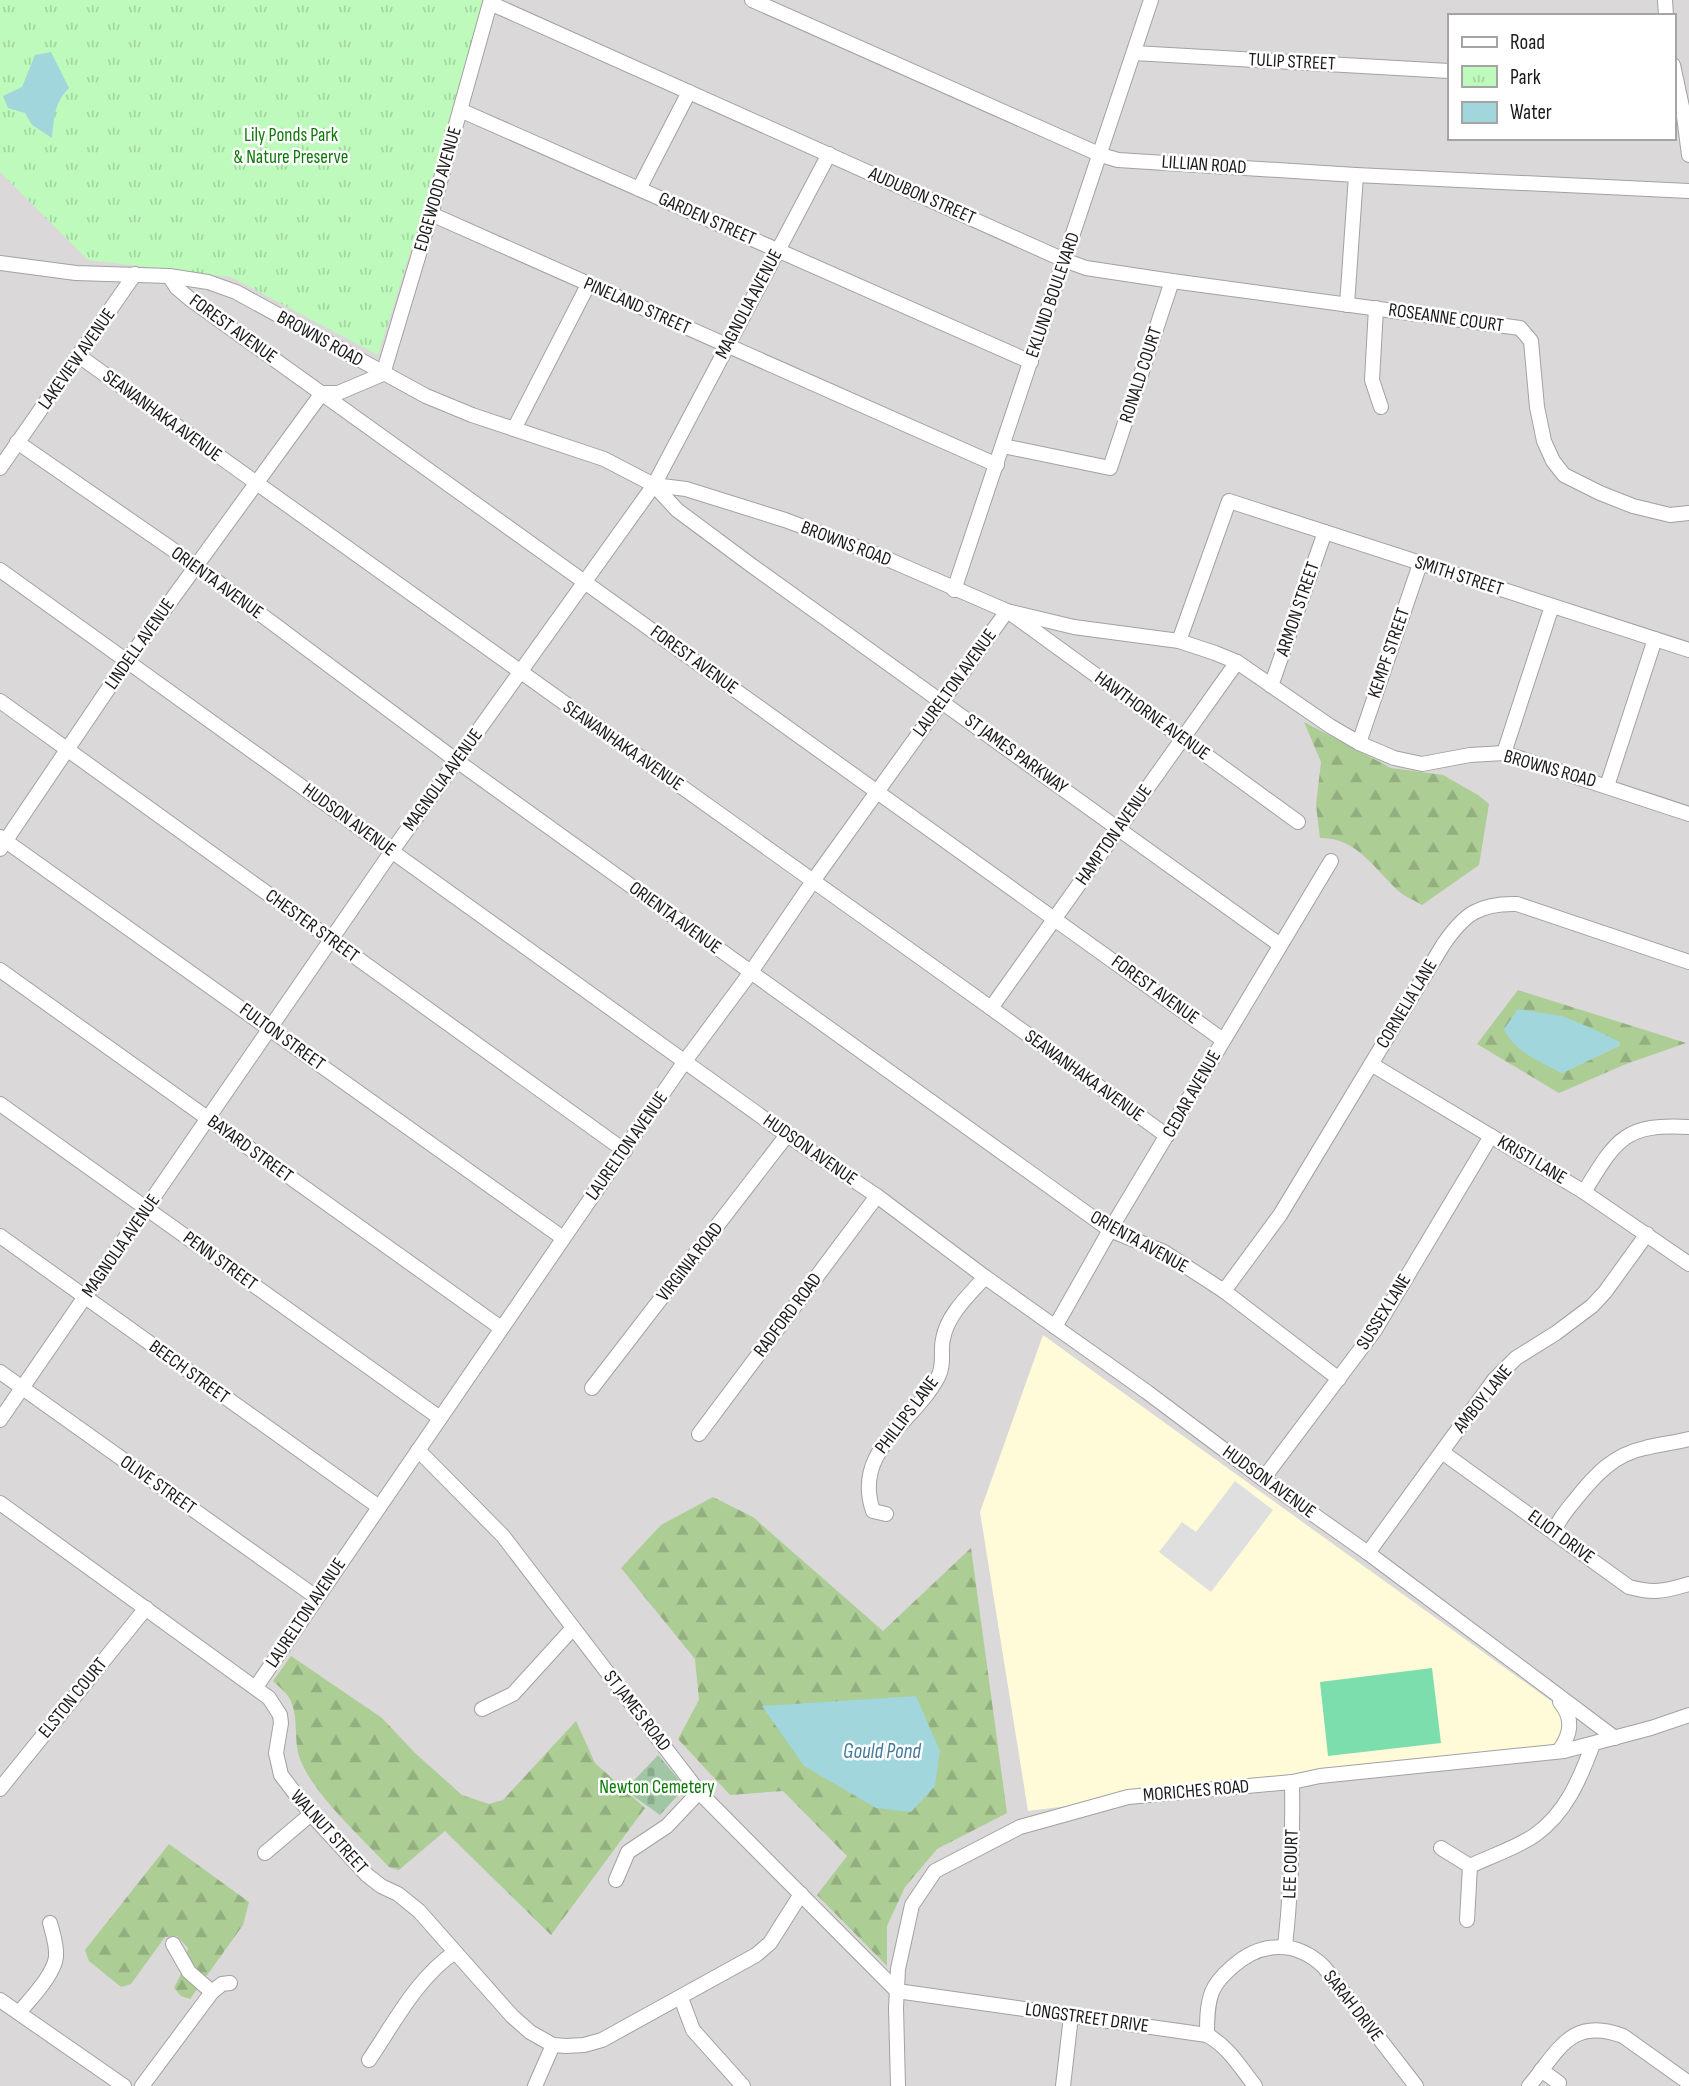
<svg xmlns="http://www.w3.org/2000/svg" width="1689" height="2086" font-family="'Sofia Sans Condensed',sans-serif">
  <defs>
    <pattern id="forest-firs" width="22" height="20" patternUnits="userSpaceOnUse" patternTransform="scale(1.75)"><rect width="22" height="20" fill="#accd94"/><path d="M5 1l3.5 6h-7zM16 11l3.5 6h-7z" fill="#93af7f"/></pattern>
    <pattern id="cemetery-stones" width="16" height="16" patternUnits="userSpaceOnUse" patternTransform="scale(1.75)"><rect width="16" height="16" fill="#a1c6a3"/><path d="M2 7V4a2 2 0 0 1 4 0v3zM10 15v-3a2 2 0 0 1 4 0v3z" fill="#8aaa8c"/></pattern>
    <pattern id="park-tufts" width="24" height="20" patternUnits="userSpaceOnUse" patternTransform="scale(1.75)"><rect width="24" height="20" fill="#befabb"/><path d="M3 7l-1-3M5 7V3M7 7l1-3M15 17l-1-3M17 17v-4M19 17l1-3" fill="none" stroke="#a3d6a0"/></pattern>
  </defs>
  <rect width="100%" height="100%" fill="#ede8e1"/>
  <!-- residential -->
  <path fill="#dad8d9" fill-rule="evenodd" d="M0,0H1689V2086H0ZM1449,16H1673V138H1449Z"/>
  <!-- education -->
  <path fill="#fffad8" d="M1043,1335L1558,1706L1567,1722L1564,1738L1549,1746L1028,1811L980,1512Z"/>
  <!-- forest -->
  <g fill="url(#forest-firs)" fill-rule="evenodd">
    <path d="M1304,722L1391,768L1443,775L1478,795L1489,804L1479,865L1422,905C1416,901 1408,898 1402,894C1376,872 1358,837 1320,838L1316,805L1321,762Z"/>
    <path d="M1518,990L1686,1043L1626,1064L1559,1093L1477,1044ZM1620,1042L1619,1046L1562,1073L1520,1049Z"/>
    <path d="M713,1497L753,1517L883,1631L971,1548L1007,1813L937,1849L905,1887L887,1926V1966L817,1895L847,1856L783,1791L730,1795L678,1739L699,1700L695,1659L621,1568L661,1525Z"/>
    <path d="M291,1656L382,1718L415,1753L462,1795L489,1804L503,1800L576,1721L595,1763L645,1808L551,1935L445,1831L399,1870L389,1867C361,1837 314,1795 300,1759C293,1740 299,1720 291,1701C287,1693 279,1687 273,1681Z"/>
    <path d="M169,1844L249,1902L243,1925L190,1999L181,1996L174,1988L183,1970L188,1948L177,1936L165,1937L131,1984L121,1987L89,1961L85,1950Z"/>
  </g>
  <!-- cemetery -->
  <path fill="url(#cemetery-stones)" d="M658,1755L685,1787L660,1815L625,1790Z"/>
  <!-- park -->
  <path fill="url(#park-tufts)" d="M0,0H489L378,355L231,277L88,260L0,172Z"/>
  <!-- pitch -->
  <path fill="#7ddead" d="M1432,1668L1441,1743L1328,1756L1320,1682Z"/>
  <!-- parking -->
  <path fill="#dfdfdf" d="M1235,1481L1273,1510L1211,1592L1159,1552L1182,1522L1196,1532Z"/>
  <!-- water -->
  <g fill="#a0d6dc">
    <path d="M51,52L69,88C54,103 54,118 52,138L32,125L25,113L8,108L3,96L22,87L35,55Z"/>
    <path d="M1518,1009L1562,1016L1589,1027L1620,1042L1619,1046L1562,1073C1541,1062 1514,1052 1504,1029Z"/>
    <path d="M916,1696L940,1751L935,1786L911,1812L876,1808L804,1766L762,1706Z"/>
  </g>
  <g fill="none" stroke-linecap="round" stroke-linejoin="round">
    <!-- minor casing -->
    <g stroke="#a2a2a2" stroke-width="16">
      <g id="minor">
        <path d="M752,0L1101,155L1118,160L1356,175L1689,191"/>
        <path d="M1665,0L1666,16"/>
        <path d="M1134,53L1449,71"/>
        <path d="M1673,65L1684,116L1689,155"/>
        <path d="M460,110L1031,362"/>
        <path d="M639,189L689,92"/>
        <path d="M431,214L997,465"/>
        <path d="M0,263L76,273L169,276L208,282L236,292L426,396L472,415L604,459L654,485L686,489L785,520L878,555L1007,611L1074,627L1179,641L1215,653L1237,662L1330,726L1359,743L1394,758L1422,764L1470,755L1504,753L1689,814"/>
        <path d="M169,276L177,288L190,299L1223,1040"/>
        <path d="M1347,305L1356,175"/>
        <path d="M1376,308L1372,380L1381,407"/>
        <path d="M79,356L991,1008L1167,1136"/>
        <path d="M514,429L588,285"/>
        <path d="M17,442L195,565L457,761L1110,1230L1164,1252L1224,1291L1339,1379"/>
        <path d="M1003,446L1110,468L1172,281"/>
        <path d="M0,468L135,274"/>
        <path d="M654,485L677,510L751,565L1280,945"/>
        <path d="M0,570L787,1135L877,1196L985,1277L1147,1392L1263,1479L1368,1553L1615,1738"/>
        <path d="M954,590L1151,0"/>
        <path d="M1013,615L1298,822"/>
        <path d="M1179,641L1229,501L1689,650"/>
        <path d="M1271,686L1325,532"/>
        <path d="M0,701L625,1151"/>
        <path d="M1359,743L1420,564"/>
        <path d="M1504,753L1552,606"/>
        <path d="M1607,786L1655,639"/>
        <path d="M0,837L563,1238"/>
        <path d="M0,849L127,661L322,393H338L383,374L431,214L490,3L1064,260L1086,268L1172,281L1520,328L1531,341L1537,407L1544,441L1553,461L1564,475L1600,493L1633,506L1670,515L1689,513"/>
        <path d="M0,970L501,1328"/>
        <path d="M991,1008L1237,662"/>
        <path d="M1371,1064L1584,1192L1689,1264"/>
        <path d="M0,1104L440,1418"/>
        <path d="M1584,1192C1616,1140 1624,1123 1689,1127"/>
        <path d="M0,1236L379,1507"/>
        <path d="M1224,1291L1280,1215L1443,945C1464,914 1479,903 1517,904L1689,962"/>
        <path d="M1055,1327L1110,1230L1331,861"/>
        <path d="M0,1372L316,1597"/>
        <path d="M592,1388L787,1135"/>
        <path d="M0,1420L392,851L654,485L829,154"/>
        <path d="M699,1434L877,1196"/>
        <path d="M418,1450L503,1536L699,1792L897,1991L1207,2035C1229,2047 1240,2067 1255,2086"/>
        <path d="M1442,1452L1629,1587C1655,1594 1664,1591 1689,1584"/>
        <path d="M1263,1479L1375,1330L1491,1136"/>
        <path d="M0,1503L269,1698L280,1715L281,1723L276,1753L281,1775L311,1814L367,1875L381,1886L398,1894L419,1911L512,2016L530,2032L553,2045L566,2046L584,2045L602,2040L756,1955L770,1943L801,1894"/>
        <path d="M886,1514L873,1511C852,1450 914,1423 938,1377C945,1364 940,1352 943,1339C947,1315 969,1295 985,1277"/>
        <path d="M1554,1532C1558,1520 1567,1510 1575,1500C1594,1476 1614,1454 1645,1448C1660,1444 1674,1443 1689,1439"/>
        <path d="M1368,1553L1494,1380L1516,1358L1556,1333L1592,1306L1605,1292L1647,1234"/>
        <path d="M256,1687L685,1061L751,972L813,881L1007,611"/>
        <path d="M482,1709L513,1694L573,1628"/>
        <path d="M1559,1751C1571,1734 1574,1719 1560,1702"/>
        <path d="M0,1789L146,1608"/>
        <path d="M1441,1848L1470,1866C1491,1856 1516,1848 1535,1835C1566,1813 1580,1779 1593,1744"/>
        <path d="M265,1853L311,1814"/>
        <path d="M616,1880L628,1852L667,1826L699,1792"/>
        <path d="M1467,1920L1470,1866"/>
        <path d="M173,1944L189,1972L212,1992"/>
        <path d="M1285,1947C1291,1892 1293,1837 1292,1782"/>
        <path d="M681,1998L693,2030L743,2086"/>
        <path d="M0,2000L124,2086"/>
        <path d="M19,2013C30,1999 54,1975 56,1957C57,1945 53,1934 50,1923"/>
        <path d="M1207,2035C1207,2021 1207,2005 1212,1992C1216,1982 1224,1974 1232,1967C1261,1941 1296,1940 1324,1967L1416,2086"/>
        <path d="M369,2060C394,2023 417,1978 455,1952"/>
        <path d="M1541,2070L1559,2083"/>
        <path d="M142,2086L212,1992L222,1984L230,1983"/>
        <path d="M535,2086L553,2045"/>
        <path d="M898,2086L896,2008L898,1969L912,1905L935,1871L1020,1827L1128,1797L1292,1782L1320,1776L1564,1751L1651,1728L1689,1715"/>
        <path d="M1063,2086L1071,2016"/>
        <path d="M1529,2086C1558,2052 1570,2016 1623,2036L1689,2083"/>
      </g>
    </g>
    <!-- minor -->
    <use href="#minor" stroke="#fff" stroke-width="14"/>
  </g>
  <g text-anchor="middle" dominant-baseline="central" stroke-width="5" stroke-linejoin="round" paint-order="stroke">
    <!-- street labels -->
    <g font-size="19" fill="#1b1b1b" stroke="#fff">
      <text transform="translate(1292 62) rotate(3)">TULIP STREET</text>
      <text transform="translate(1204 165) rotate(4)">LILLIAN ROAD</text>
      <text transform="translate(438 189) rotate(-74)">EDGEWOOD AVENUE</text>
      <text transform="translate(922 196) rotate(24)">AUDUBON STREET</text>
      <text transform="translate(707 219) rotate(24)">GARDEN STREET</text>
      <text transform="translate(1053 295) rotate(-71)">EKLUND BOULEVARD</text>
      <text transform="translate(749 304) rotate(-62)">MAGNOLIA AVENUE</text>
      <text transform="translate(637 306) rotate(24)">PINELAND STREET</text>
      <text transform="translate(1446 318) rotate(8)">ROSEANNE COURT</text>
      <text transform="translate(233 329) rotate(36)">FOREST AVENUE</text>
      <text transform="translate(320 339) rotate(29)">BROWNS ROAD</text>
      <text transform="translate(77 359) rotate(-55)">LAKEVIEW AVENUE</text>
      <text transform="translate(1141 375) rotate(-72)">RONALD COURT</text>
      <text transform="translate(162 416) rotate(36)">SEAWANHAKA AVENUE</text>
      <text transform="translate(846 544) rotate(21)">BROWNS ROAD</text>
      <text transform="translate(1459 576) rotate(18)">SMITH STREET</text>
      <text transform="translate(217 583) rotate(36)">ORIENTA AVENUE</text>
      <text transform="translate(1298 609) rotate(-71)">ARMON STREET</text>
      <text transform="translate(140 644) rotate(-55)">LINDELL AVENUE</text>
      <text transform="translate(1389 653) rotate(-71)">KEMPF STREET</text>
      <text transform="translate(694 660) rotate(36)">FOREST AVENUE</text>
      <text transform="translate(955 683) rotate(-54)">LAURELTON AVENUE</text>
      <text transform="translate(1152 716) rotate(36)">HAWTHORNE AVENUE</text>
      <text transform="translate(623 746) rotate(35)">SEAWANHAKA AVENUE</text>
      <text transform="translate(1016 754) rotate(36)">ST JAMES PARKWAY</text>
      <text transform="translate(1550 769) rotate(16)">BROWNS ROAD</text>
      <text transform="translate(443 780) rotate(-54)">MAGNOLIA AVENUE</text>
      <text transform="translate(349 820) rotate(36)">HUDSON AVENUE</text>
      <text transform="translate(1114 835) rotate(-55)">HAMPTON AVENUE</text>
      <text transform="translate(675 918) rotate(36)">ORIENTA AVENUE</text>
      <text transform="translate(312 926) rotate(36)">CHESTER STREET</text>
      <text transform="translate(1155 990) rotate(36)">FOREST AVENUE</text>
      <text transform="translate(1407 1004) rotate(-59)">CORNELIA LANE</text>
      <text transform="translate(282 1037) rotate(36)">FULTON STREET</text>
      <text transform="translate(1084 1076) rotate(36)">SEAWANHAKA AVENUE</text>
      <text transform="translate(1192 1094) rotate(-60)">CEDAR AVENUE</text>
      <text transform="translate(627 1146) rotate(-55)">LAURELTON AVENUE</text>
      <text transform="translate(250 1149) rotate(36)">BAYARD STREET</text>
      <text transform="translate(810 1150) rotate(35)">HUDSON AVENUE</text>
      <text transform="translate(1532 1160) rotate(31)">KRISTI LANE</text>
      <text transform="translate(1139 1242) rotate(29)">ORIENTA AVENUE</text>
      <text transform="translate(121 1246) rotate(-55)">MAGNOLIA AVENUE</text>
      <text transform="translate(220 1261) rotate(36)">PENN STREET</text>
      <text transform="translate(690 1262) rotate(-52)">VIRGINIA ROAD</text>
      <text transform="translate(1384 1312) rotate(-58)">SUSSEX LANE</text>
      <text transform="translate(788 1315) rotate(-53)">RADFORD ROAD</text>
      <text transform="translate(189 1372) rotate(36)">BEECH STREET</text>
      <text transform="translate(1483 1399) rotate(-51)">AMBOY LANE</text>
      <text transform="translate(907 1415) rotate(-53)">PHILLIPS LANE</text>
      <text transform="translate(1269 1482) rotate(36)">HUDSON AVENUE</text>
      <text transform="translate(158 1485) rotate(35)">OLIVE STREET</text>
      <text transform="translate(1561 1537) rotate(36)">ELIOT DRIVE</text>
      <text transform="translate(306 1613) rotate(-56)">LAURELTON AVENUE</text>
      <text transform="translate(73 1698) rotate(-51)">ELSTON COURT</text>
      <text transform="translate(637 1711) rotate(52)">ST JAMES ROAD</text>
      <text transform="translate(1196 1791) rotate(-5)">MORICHES ROAD</text>
      <text transform="translate(329 1832) rotate(48)">WALNUT STREET</text>
      <text transform="translate(1291 1864) rotate(-88)">LEE COURT</text>
      <text transform="translate(1353 2006) rotate(52)">SARAH DRIVE</text>
      <text transform="translate(1087 2018) rotate(8)">LONGSTREET DRIVE</text>
    </g>
    <!-- park labels -->
    <g font-size="19" fill="#0e790a" stroke="#fff">
      <text x="291" y="135">Lily Ponds Park<tspan x="291" dy="22">&amp; Nature Preserve</tspan></text>
      <text x="657" y="1787">Newton Cemetery</text>
    </g>
    <!-- water labels -->
    <g font-size="21" font-style="italic" fill="#427a9c" stroke="#fff">
      <text x="882" y="1751">Gould Pond</text>
    </g>
  </g>
  <!-- legend -->
  <rect x="1448" y="14" width="228" height="126" fill="#ffffff" stroke="#a4a4a4" stroke-width="2"/>
  <rect x="1462" y="37" width="35" height="10" fill="#ffffff" stroke="#a4a4a4" stroke-width="2"/>
  <text x="1510" y="49" font-size="21" fill="#1b1b1b">Road</text>
  <rect x="1462" y="66" width="35" height="21" fill="url(#park-tufts)" stroke="#a4a4a4" stroke-width="2"/>
  <text x="1510" y="84" font-size="21" fill="#1b1b1b">Park</text>
  <rect x="1462" y="102" width="35" height="21" fill="#a0d6dc" stroke="#a4a4a4" stroke-width="2"/>
  <text x="1510" y="119" font-size="21" fill="#1b1b1b">Water</text>
</svg>
